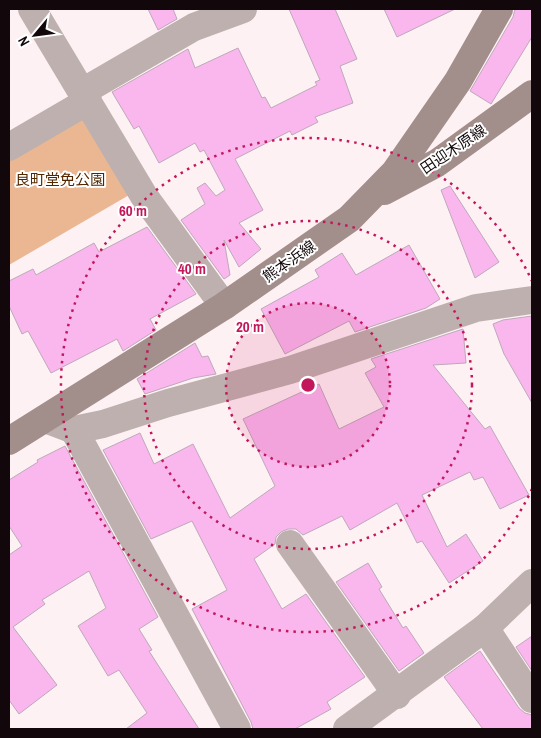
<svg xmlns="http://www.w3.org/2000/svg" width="541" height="738" font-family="'Archivo Narrow','Noto Sans JP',sans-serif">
  <rect width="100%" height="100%" fill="#fef1f4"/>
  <!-- green -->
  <path fill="#ebb793" d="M86,108L136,191L9,265V152Z"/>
  <!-- building -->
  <g fill="#f9b7ee" stroke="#bea8ba">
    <path d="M148,9H173L177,19L158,30Z"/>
    <path d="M289,9H335L357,59L340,66L353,103L315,117L318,122L292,135L290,131L235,159L263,210L239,223L261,249L239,267L224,240L230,275L224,279L181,220L205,204L197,188L205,183L216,196L225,190L204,150L200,152L195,143L159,163L139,126L134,129L112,92L188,49L195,68L238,48L262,98L265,97L271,108L317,85L315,82L320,80Z"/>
    <path d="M384,9H455L397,37Z"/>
    <path d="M515,9H532V37L491,104L470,91L513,17Z"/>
    <path d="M450,186L499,262L475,278L441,190Z"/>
    <path d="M147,227L196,294L150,319L156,330L123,351L117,339L51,373L28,331L22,334L9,306V281L33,269L36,275L94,243L99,252Z"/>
    <path d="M409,245L440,299L426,308L355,332L349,321L285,354L261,309L319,277L315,270L342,253L356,275Z"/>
    <path d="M532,316V403L504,354L493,324L503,320Z"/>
    <path d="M463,329L466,363L433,365L485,429L490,426L529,495L500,509L483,477L474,480L470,472L422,495L447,547L466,534L483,561L449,583L422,541L417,543L397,503L350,530L342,516L303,535L296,529H288L281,532L276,537L275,544L254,559L282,609L306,594L365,677L327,702L331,709L295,729H253L251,722L192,609L227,590L192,521L151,539L103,450L140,433L154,464L193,444L230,518L275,486L243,419L319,384L339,429L384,407L365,373L376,367L371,359Z"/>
    <path d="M195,343L202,357L208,356L216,374L193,378L145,394L137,379Z"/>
    <path d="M65,446L158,617L139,629L152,650L149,651L199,729H126L147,713L119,670L108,676L78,626L106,608L89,571L42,600L45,604L13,627L57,685L19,714L9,700V555L22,546L9,526V480L38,462L37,460Z"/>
    <path d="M368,563L382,587L379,589L403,628L406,626L424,653L399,671L336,582Z"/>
    <path d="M532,636V671L516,647Z"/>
    <path d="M480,651L519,708L525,713L532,715V729H483L444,677Z"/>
  </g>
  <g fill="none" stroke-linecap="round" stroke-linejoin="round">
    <!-- minor -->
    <g stroke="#bdb0ae" stroke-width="28">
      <path d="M32,9L144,196L224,306"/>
      <path d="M82,92L194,27L243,9"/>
      <path d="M9,147L88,101"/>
      <path d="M45,419L74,430L103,424L168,403L290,370L476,308L532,300"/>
      <path d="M74,430L237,729"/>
      <path d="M290,544L397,695"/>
      <path d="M485,628L532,699"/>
      <path d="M347,729L485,628L532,583"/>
    </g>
    <!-- secondary -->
    <g stroke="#a28e8b" stroke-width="28">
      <path d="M384,191L437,163L532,94"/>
      <path d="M9,441L224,306L349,219L395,172L458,81L499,9"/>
    </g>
  </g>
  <!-- distance rings -->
  <circle cx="308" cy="385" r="82" fill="#c2185b" fill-opacity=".12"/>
  <g fill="none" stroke="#c2185b" stroke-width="2.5" stroke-dasharray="2.5 5">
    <circle cx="308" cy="385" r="82"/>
    <circle cx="308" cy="385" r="164"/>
    <path d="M532 489A247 247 0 1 1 532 281"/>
  </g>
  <g text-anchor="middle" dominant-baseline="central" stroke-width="4" stroke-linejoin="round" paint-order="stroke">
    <!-- street labels -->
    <g font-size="15" fill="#12080b" stroke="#fff">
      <text transform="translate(453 149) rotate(-34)">田迎木原線</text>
      <text transform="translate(289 261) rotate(-35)">熊本浜線</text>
    </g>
    <!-- park labels -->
    <g font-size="15" fill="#522700" stroke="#fff">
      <text x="60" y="179">良町堂免公園</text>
    </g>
  </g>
  <circle cx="308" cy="385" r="8" fill="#c2185b" stroke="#fff" stroke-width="2.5"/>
  <g font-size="15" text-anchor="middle" font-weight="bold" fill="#c2185b" stroke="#fff" stroke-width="4" stroke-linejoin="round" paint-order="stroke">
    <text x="133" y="216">60 m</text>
    <text x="192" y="274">40 m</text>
    <text x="250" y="332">20 m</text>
  </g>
  <!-- border -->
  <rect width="541" height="738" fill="none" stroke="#12080b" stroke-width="20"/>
  <!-- north arrow -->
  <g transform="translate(35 35) rotate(241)" stroke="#ffffff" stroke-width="4" paint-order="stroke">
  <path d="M0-4L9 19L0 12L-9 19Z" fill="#12080b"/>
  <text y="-8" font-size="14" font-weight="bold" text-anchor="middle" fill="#12080b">N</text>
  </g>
</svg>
